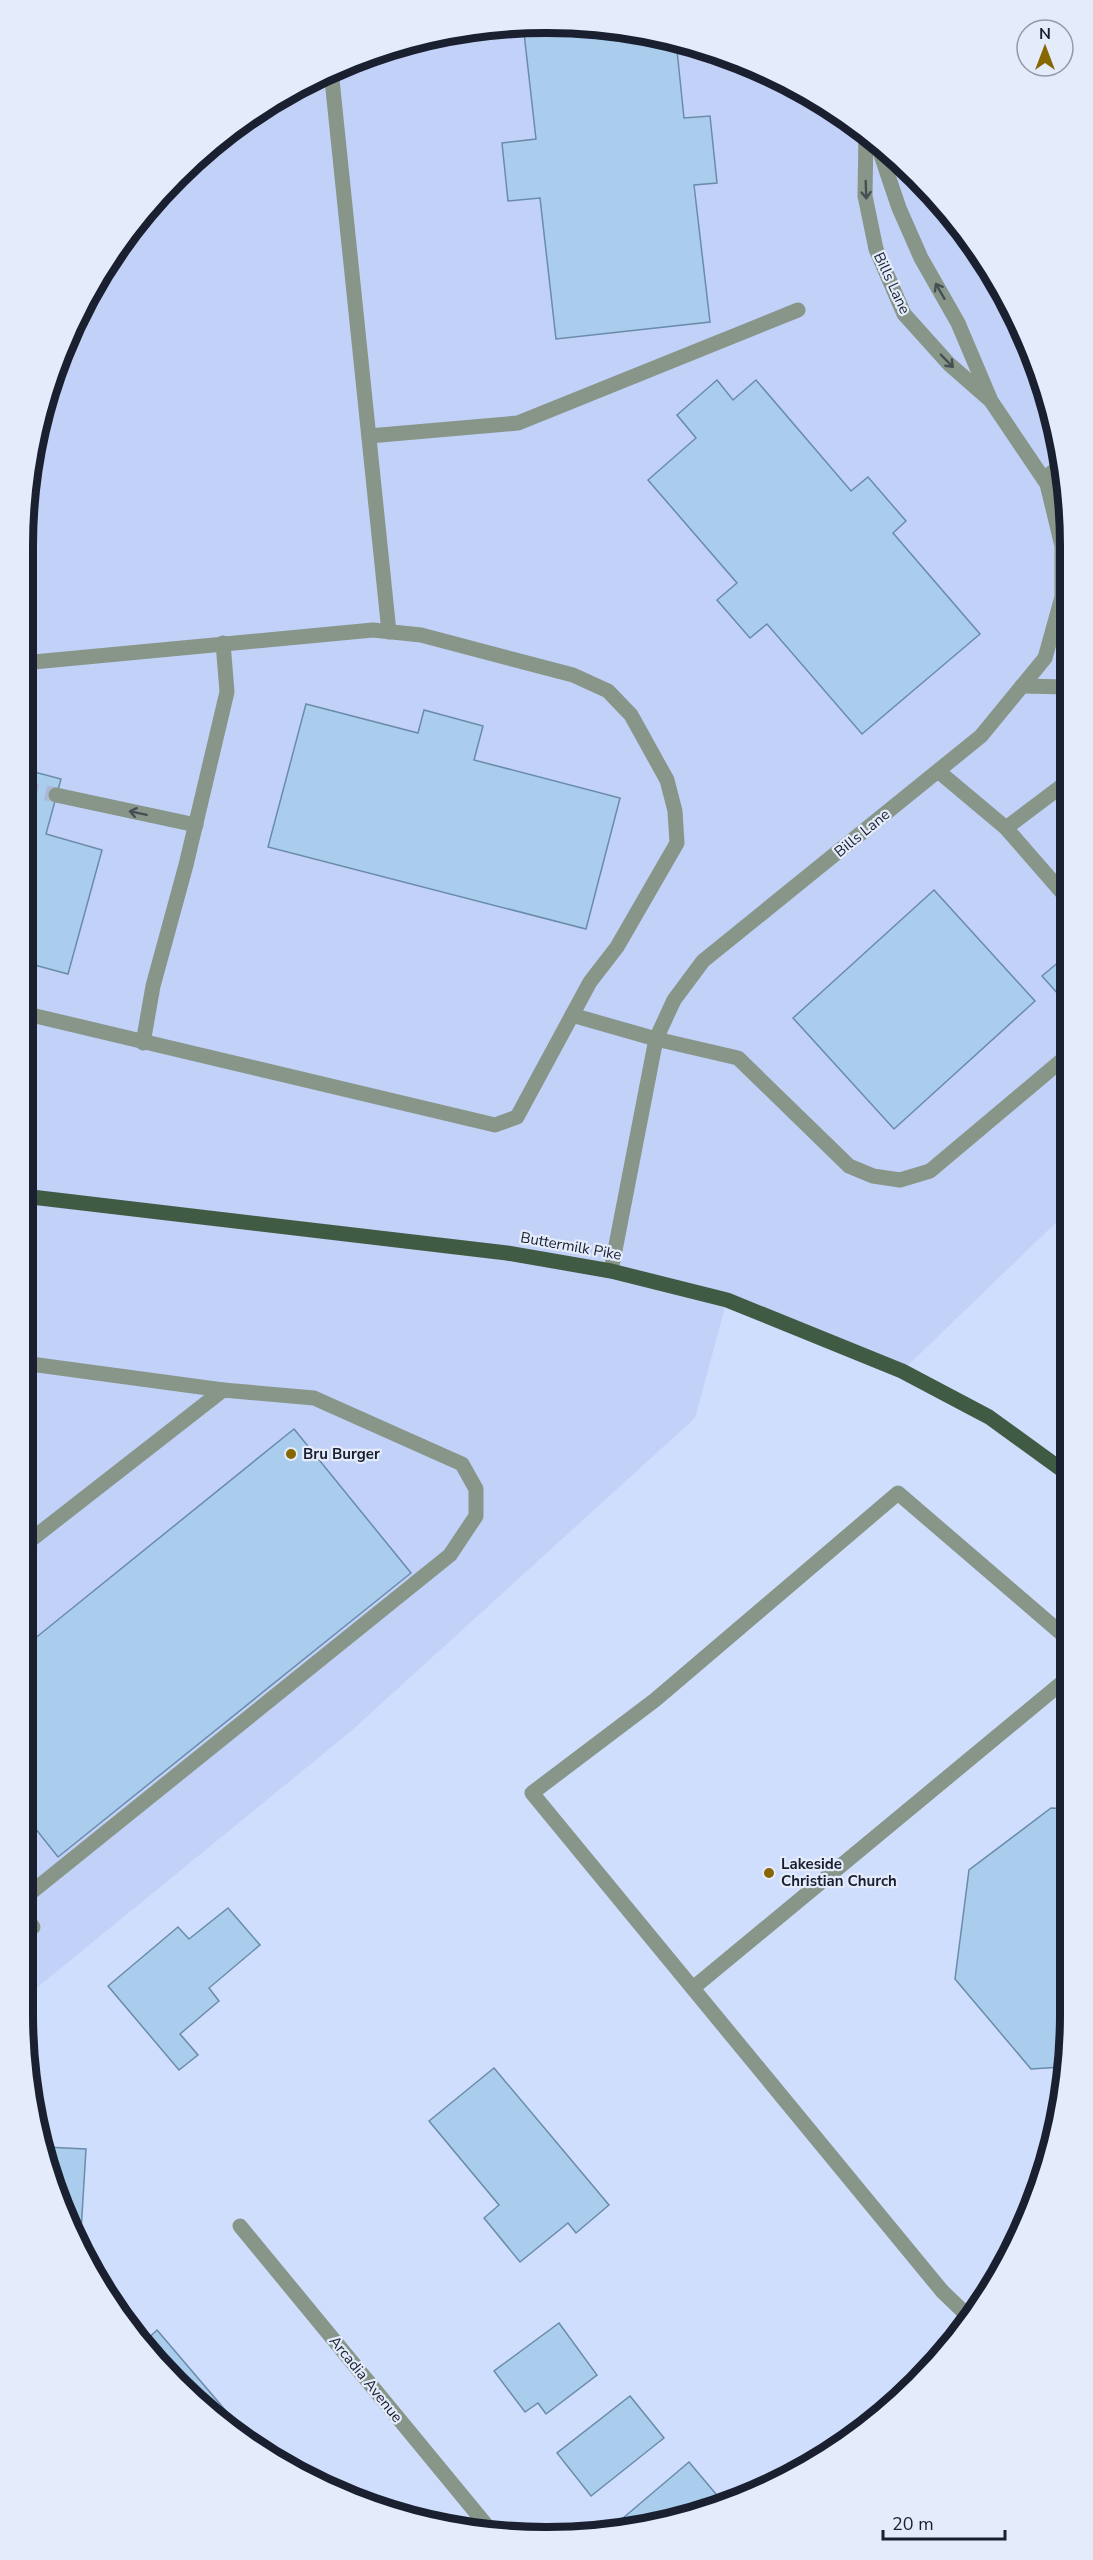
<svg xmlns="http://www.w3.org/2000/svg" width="1093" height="2560" font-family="'Nunito Sans',sans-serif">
  <rect width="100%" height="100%" fill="#d0defe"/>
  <!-- built -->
  <path fill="#c1d1f7" d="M513,24L615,27L715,50L865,131L962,227L1030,346L1066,478L1068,1211L902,1371L727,1300L695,1418L350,1732L23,1999V546L50,378L93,284L153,201L228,131L315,76L411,40Z"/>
  <!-- building -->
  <g fill="#aacdee" stroke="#6a8baa" stroke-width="1.5">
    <path d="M523,24L615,27L676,41L684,118L710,116L717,183L694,185L710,322L556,339L540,198L508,201L502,143L536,139Z"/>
    <path d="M717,380L733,400L756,380L851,491L868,477L906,521L893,533L980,634L862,734L767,624L750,638L717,600L737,583L648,480L696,438L677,415Z"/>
    <path d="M306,704L418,733L424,710L483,726L474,760L620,798L586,929L268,847Z"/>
    <path d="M23,769L61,779L46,834L102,850L68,974L23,962Z"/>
    <path d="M934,890L1035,1001L894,1129L793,1018Z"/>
    <path d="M1067,955L1068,1005L1042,976Z"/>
    <path d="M294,1429L411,1573L58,1857L23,1813V1648Z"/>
    <path d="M1051,1808L1070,1809V2014L1062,2067L1031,2069L955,1979L969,1870Z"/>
    <path d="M228,1908L260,1945L209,1988L219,2001L180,2034L198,2055L179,2070L108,1986L178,1927L189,1939Z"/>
    <path d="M494,2068L609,2205L576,2233L568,2223L520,2262L484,2218L499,2205L429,2121Z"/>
    <path d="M45,2147L86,2149L80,2248L50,2182Z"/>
    <path d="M559,2323L597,2375L546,2414L538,2403L525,2412L494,2371Z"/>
    <path d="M157,2330L226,2411L221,2415L152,2359L142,2344Z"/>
    <path d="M630,2396L664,2438L591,2496L557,2453Z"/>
    <path d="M279,2449L298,2472L285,2467L270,2456Z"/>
    <path d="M689,2462L721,2500L648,2527L632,2529L623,2518Z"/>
  </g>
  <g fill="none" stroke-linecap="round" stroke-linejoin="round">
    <!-- minor-tunnel -->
    <path stroke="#acb8d5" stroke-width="15" stroke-dasharray="15 8" stroke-linecap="butt" d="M23,788L56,795"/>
    <!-- minor -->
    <g stroke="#879688" stroke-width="15">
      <path d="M331,70L389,632"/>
      <path d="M866,131L865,196L876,249L904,314L949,364L989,399"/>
      <path d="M369,436L518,423L798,310"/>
      <path d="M1044,478L1063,465"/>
      <path d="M1022,686L1067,687"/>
      <path d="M938,771L1006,828L1067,898"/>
      <path d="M56,795L196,825"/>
      <path d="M1006,828L1067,782"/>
      <path d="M23,1013L495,1125L517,1117L590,982L617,947L677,843L675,811L667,780L631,715L608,691L573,675L421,635L373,630L23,663"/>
      <path d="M572,1015L656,1039L738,1058L849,1166L873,1176L900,1180L930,1171L1068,1055"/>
      <path d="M143,1043L153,986L186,865L227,692L223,643"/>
      <path d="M611,1271L656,1039L674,1000L703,961L981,736L1045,658L1062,597V546L1047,484L991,401L958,323L921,258L899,208L877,143"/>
      <path d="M23,1363L223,1390"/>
      <path d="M23,1899L450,1555L476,1516V1489L462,1464L314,1398L223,1390L23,1546"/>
      <path d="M23,1913L33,1927"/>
      <path d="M693,1988L1070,1676"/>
      <path d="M240,2226L492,2532"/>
      <path d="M970,2318L942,2291L532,1793L655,1700L898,1493L1069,1640"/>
    </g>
    <!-- major -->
    <path stroke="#405b43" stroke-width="15" d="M23,1196L507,1253L611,1271L727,1300L902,1371L989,1417L1069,1475"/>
  </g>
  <!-- one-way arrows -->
  <defs><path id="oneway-shaft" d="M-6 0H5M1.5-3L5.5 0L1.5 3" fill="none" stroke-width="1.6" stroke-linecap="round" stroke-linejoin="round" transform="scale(1.5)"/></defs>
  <g stroke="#464f53">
    <use href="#oneway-shaft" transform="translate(866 190) rotate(88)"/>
    <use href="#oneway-shaft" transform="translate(940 291) rotate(-120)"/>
    <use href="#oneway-shaft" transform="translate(947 361) rotate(46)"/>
    <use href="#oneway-shaft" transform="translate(138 813) rotate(-168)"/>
  </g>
  <!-- markers -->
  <g fill="#876702" stroke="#e4ebfb" stroke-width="2">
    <circle cx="291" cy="1454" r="6"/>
    <circle cx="769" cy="1873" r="6"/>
  </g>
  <g text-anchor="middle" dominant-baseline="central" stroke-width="4.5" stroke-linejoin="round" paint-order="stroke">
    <!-- street labels -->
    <g font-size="15" fill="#1a202f" stroke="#e4ebfb">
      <text transform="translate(892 283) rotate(65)">Bills Lane</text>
      <text transform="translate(862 833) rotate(-39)">Bills Lane</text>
      <text transform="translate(571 1246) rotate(10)">Buttermilk Pike</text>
      <text transform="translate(366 2379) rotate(51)">Arcadia Avenue</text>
    </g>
    <!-- poi labels -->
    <g font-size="15" font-weight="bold" fill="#1a202f" stroke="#e4ebfb" text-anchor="start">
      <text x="303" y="1454">Bru Burger</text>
      <text x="781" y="1864">Lakeside<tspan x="781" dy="17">Christian Church</tspan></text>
    </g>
  </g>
  <!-- crop -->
  <path d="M0 0H1093V2560H0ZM546 33H547A513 513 0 0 1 1060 546V2014A513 513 0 0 1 547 2527H546A513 513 0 0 1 33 2014V546A513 513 0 0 1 546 33Z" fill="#e4ebfb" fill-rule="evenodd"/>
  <path fill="none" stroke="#1a202f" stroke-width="8" d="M546 33H547A513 513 0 0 1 1060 546V2014A513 513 0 0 1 547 2527H546A513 513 0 0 1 33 2014V546A513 513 0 0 1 546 33Z"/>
  <!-- north arrow -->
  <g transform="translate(1045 48)"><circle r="28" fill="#e4ebfb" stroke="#939aa9" stroke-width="1.5"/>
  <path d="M0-4.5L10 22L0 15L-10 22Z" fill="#876702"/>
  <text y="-9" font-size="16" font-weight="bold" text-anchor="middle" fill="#1a202f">N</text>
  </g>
  <!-- scale -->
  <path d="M883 2530v9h122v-9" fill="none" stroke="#1a202f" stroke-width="3"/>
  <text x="892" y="2530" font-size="18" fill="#1a202f" stroke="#e4ebfb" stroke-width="4.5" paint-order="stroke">20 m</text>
</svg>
